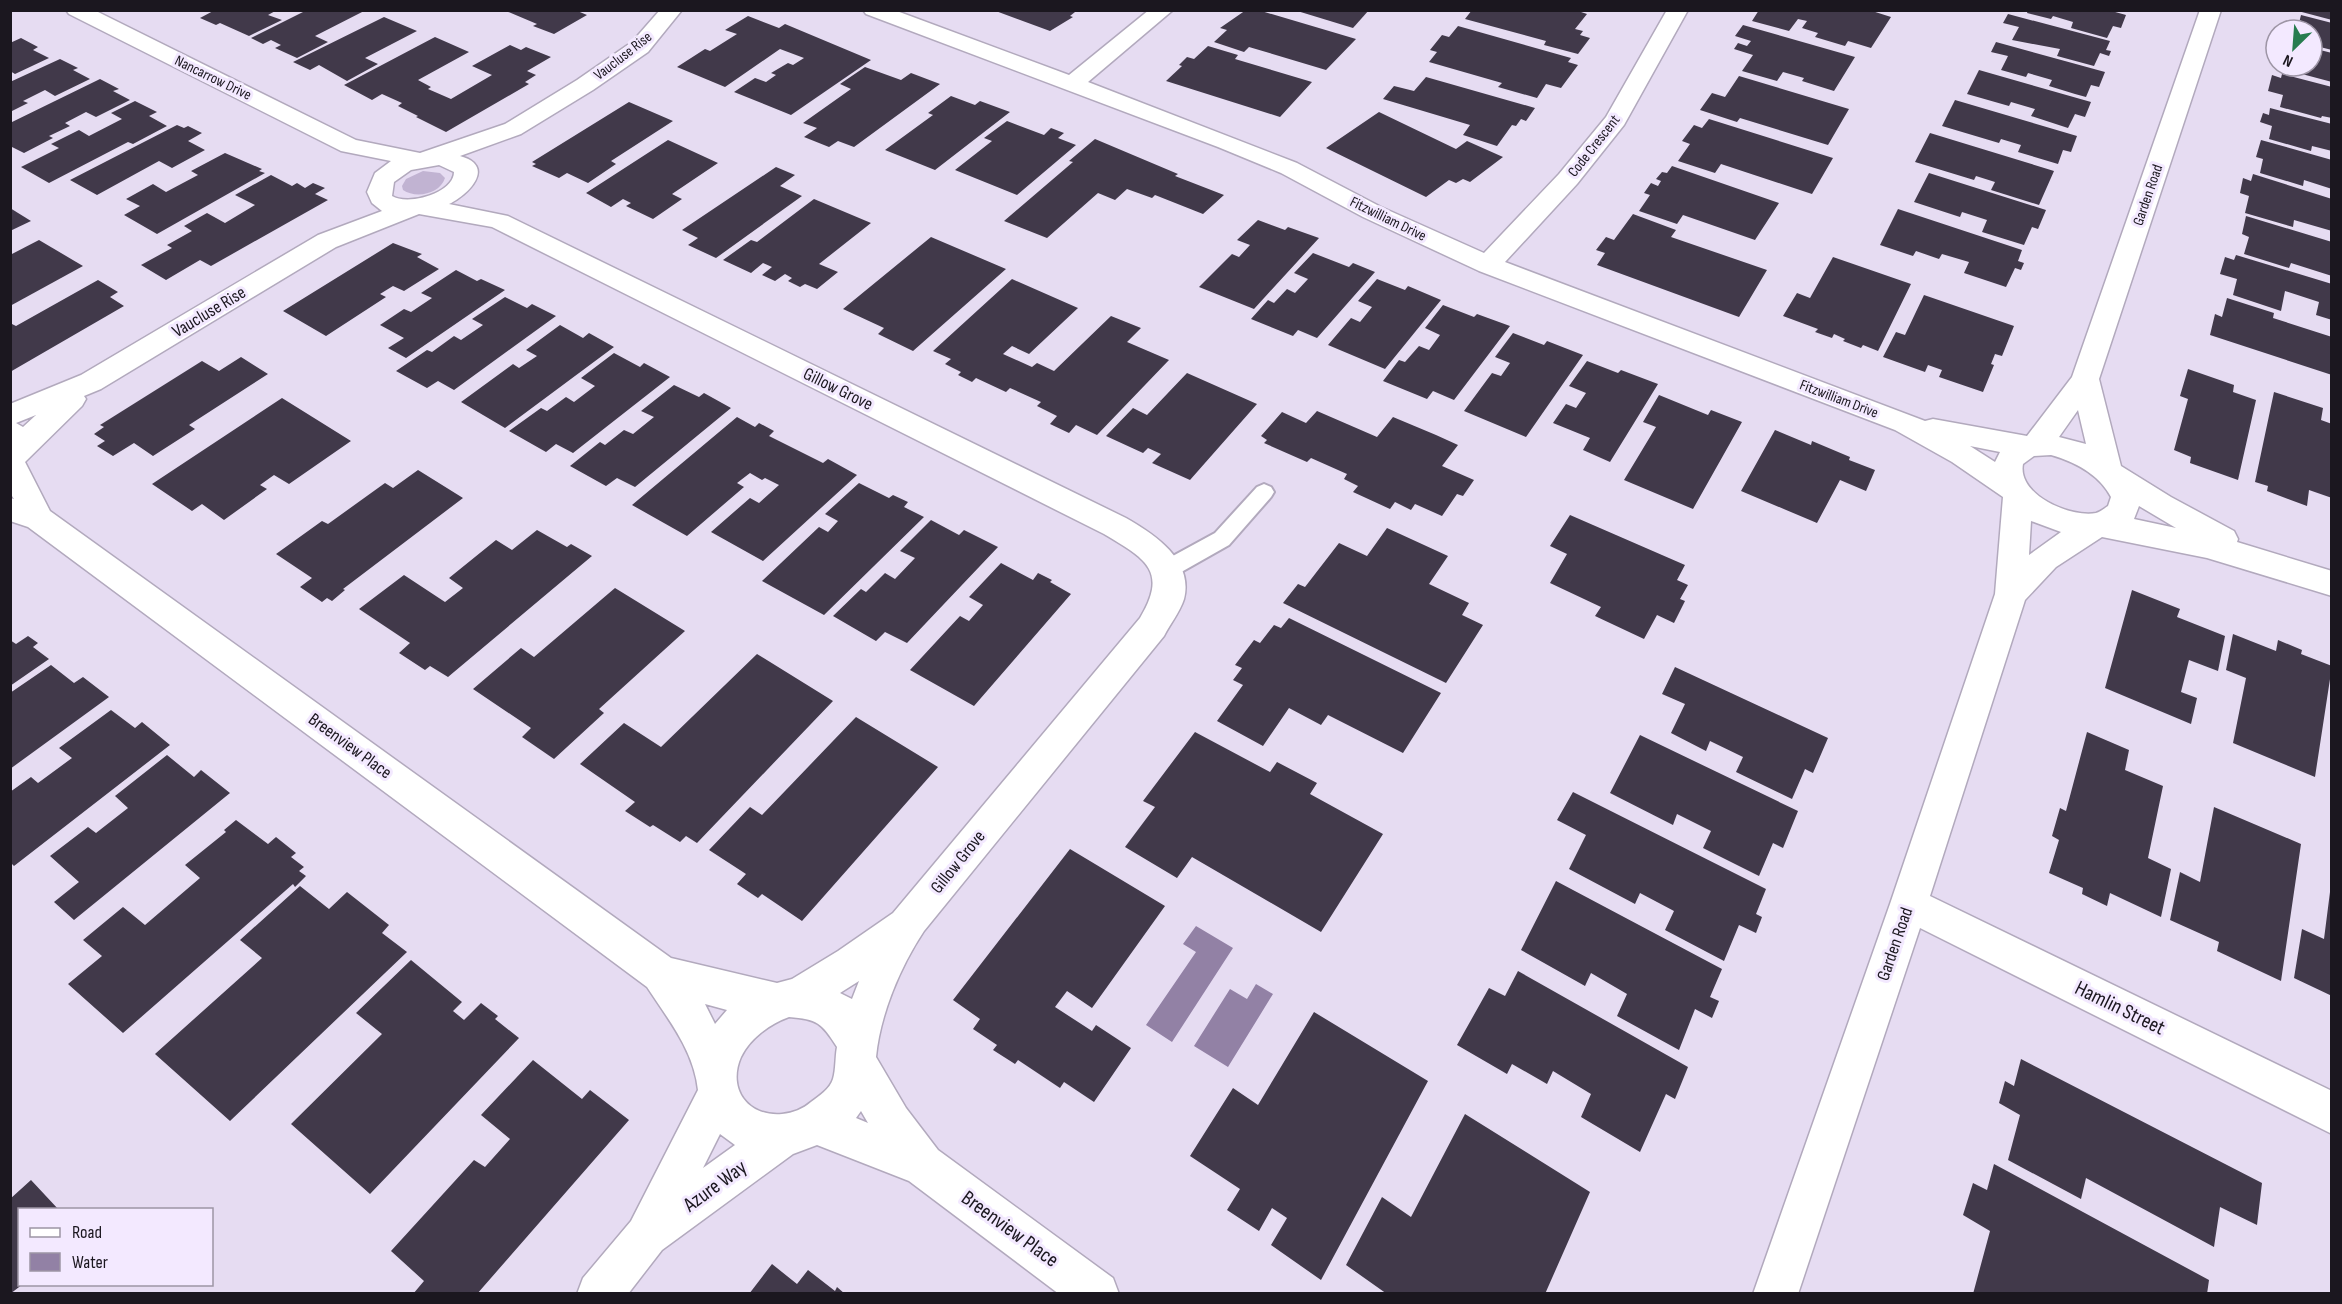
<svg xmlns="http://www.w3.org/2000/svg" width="2342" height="1304" font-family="'Sofia Sans Condensed',sans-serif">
  <rect width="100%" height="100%" fill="#e6dcf2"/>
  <!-- green -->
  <path fill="#c1b3d2" d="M423,171L440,173L445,178C440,194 416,199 403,190L402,186L406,179Z"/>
  <!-- water -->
  <g fill="#9281a5">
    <path d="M1196,926L1233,948L1172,1042L1146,1025L1196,952L1183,944Z"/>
    <path d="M1256,984L1273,994L1228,1067L1194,1046L1230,989L1247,999Z"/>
  </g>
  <!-- building -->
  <g fill="#41394a">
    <path d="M215,10H277L268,15L282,20L249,36L220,23L216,25L200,18Z"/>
    <path d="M307,10H366L315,36L328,42L297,58L275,48L281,45L271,40L263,44L251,38Z"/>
    <path d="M575,10L587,15L554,34L533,26L537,24L506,11Z"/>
    <path d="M993,10H1072L1075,12L1070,16L1073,17L1050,31Z"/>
    <path d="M1246,10H1258L1356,39L1326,70L1249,47L1244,52L1214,42L1227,30L1220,28Z"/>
    <path d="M1294,10H1369L1353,28Z"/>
    <path d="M1472,10H1575L1587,14L1575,29L1583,31L1580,35L1590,38L1578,54L1544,45L1546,41L1465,19Z"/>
    <path d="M1759,10H1869L1891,17L1871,48L1848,41L1845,46L1815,37L1818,33L1802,28L1807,21L1798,19L1789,31L1752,21Z"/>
    <path d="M2028,10H2108L2126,15L2121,28L2113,26L2107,38L2071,28L2073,22L2053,16L2051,19L2027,13Z"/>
    <path d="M2298,10H2332V20L2298,11Z"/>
    <path d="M2008,14L2110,41L2106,50L2111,51L2109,56L2100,53L2094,66L2057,56L2060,49L2012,40L2019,27L2003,23Z"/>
    <path d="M2301,15L2332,23V50L2312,45V30H2290L2292,26L2298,27Z"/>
    <path d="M748,16L779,28L785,24L871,60L791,115L734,92L755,78L766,82L776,75L771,73L788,63L793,65L804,58L780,49L725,87L677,67L705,49L710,51L737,34L725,30Z"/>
    <path d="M384,17L417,31L365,58L378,64L347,81L319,65L310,70L293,62Z"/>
    <path d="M1743,25L1855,57L1834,91L1802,81L1804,78L1783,72L1777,81L1742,71L1753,55L1734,49L1738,43L1747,46L1751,41L1735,36Z"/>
    <path d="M1458,26L1571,58L1568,62L1578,65L1561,88L1546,84L1537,98L1498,87L1502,83L1429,62L1437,52L1430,50L1442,35L1449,37Z"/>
    <path d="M435,37L469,52L418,80L431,87L428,89L451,99L492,75L472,66L510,45L521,50L526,47L551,57L527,71L536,75L525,82L529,84L446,132L416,117L418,116L398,106L402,103L382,94L372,100L344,85Z"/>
    <path d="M21,38L38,47L33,50L49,58L15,74L10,71V43Z"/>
    <path d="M1996,42L2105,72L2099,87L2091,85L2086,97L2075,94L2049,86L2052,80L2028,73L2026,77L2001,70L2008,56L1991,52Z"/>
    <path d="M1208,46L1238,55L1235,59L1312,82L1280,117L1166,81L1182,66L1179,65L1187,57L1194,59Z"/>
    <path d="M2312,48L2332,53V82L2276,67L2312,66Z"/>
    <path d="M60,59L78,68L73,70L90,79L55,96L45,90L23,101L28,103L10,112V82Z"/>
    <path d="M865,67L901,80L911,73L940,84L854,147L838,141L829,147L804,137L817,128L803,123L851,89L840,84Z"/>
    <path d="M1979,70L2091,102L2085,117L2075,114L2068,128L2031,116L2035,109L2011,102L2009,106L1967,94Z"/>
    <path d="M2282,74L2332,87V118L2322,116L2321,118L2280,107L2283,95L2268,91L2272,75L2281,78Z"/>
    <path d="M1739,76L1849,109L1828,145L1740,118L1737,122L1700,110L1712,93L1725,97Z"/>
    <path d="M1426,77L1535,108L1526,121L1521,119L1516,126L1512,125L1497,146L1463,135L1470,125L1383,99L1394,86L1414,91Z"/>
    <path d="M100,79L119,89L113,91L130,100L96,117L86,112L65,123L70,126L49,136L53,138L24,153L10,146V123Z"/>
    <path d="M951,96L975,105L980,101L1010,112L935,170L885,150L933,115L928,113Z"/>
    <path d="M1955,100L2077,136L2071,152L2063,150L2058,164L2018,152L2021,145L2001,139L1999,143L1942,126Z"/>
    <path d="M135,101L157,112L149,116L167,126L133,144L128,142L49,183L21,167L59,148L51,144L79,130L89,136L122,119L111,113Z"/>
    <path d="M629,102L673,121L611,161L616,164L588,183L567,173L559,178L532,166L536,164L532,162Z"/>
    <path d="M2270,108L2332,124V151L2312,146L2311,151L2269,139L2272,126L2260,122L2263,113L2269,115Z"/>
    <path d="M1379,112L1456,149L1467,141L1503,157L1470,182L1463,179L1456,183L1449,180L1426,197L1326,148Z"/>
    <path d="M1709,119L1833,158L1812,194L1721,164L1715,173L1678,161L1690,144L1682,141L1694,125L1702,128Z"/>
    <path d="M1007,121L1044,135L1051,128L1064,133L1058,138L1076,145L1017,195L955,170L992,141L984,138Z"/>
    <path d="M177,125L184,128L188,126L202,133L188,141L205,150L172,168L159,161L97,195L70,180Z"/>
    <path d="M1930,133L2054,171L2039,205L1991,190L1995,182L1976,176L1974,180L1915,162Z"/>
    <path d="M1095,139L1178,174L1175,176L1224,195L1203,214L1155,195L1152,198L1127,189L1115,200L1098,193L1047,238L1004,221L1073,162L1069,161Z"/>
    <path d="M668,140L718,163L672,194L682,199L653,219L626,206L631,203L623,199L611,207L586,193Z"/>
    <path d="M2261,140L2332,160V189L2304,180L2303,186L2260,173L2263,159L2256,157Z"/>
    <path d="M225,153L262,169L259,171L265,173L157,234L124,215L140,206L126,199L153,184L166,192L198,175L191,171Z"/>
    <path d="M1672,166L1779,203L1755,240L1683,215L1677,224L1639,211L1650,195L1644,193L1651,183L1658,186L1661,181L1656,179L1662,172L1667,173Z"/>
    <path d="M776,167L795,175L780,186L802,196L716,258L688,245L698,238L682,230Z"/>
    <path d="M1929,173L2046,210L2038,229L2032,227L2024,245L1982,232L1987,220L1962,212L1960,217L1914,202Z"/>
    <path d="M2253,174L2332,199V231L2294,220L2293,227L2245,213L2249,196L2240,193L2243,178L2251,181Z"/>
    <path d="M271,175L292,186L297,183L305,188L313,183L325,188L315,194L328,200L211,266L200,260L166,280L141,265L172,248L167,245L192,231L184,226L207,213L225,223L255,205L235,195Z"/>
    <path d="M814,199L871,223L819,264L838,272L817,289L805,284L800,287L788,281L792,278L785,274L775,281L762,275L772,267L763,263L751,273L723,260L751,240L757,242Z"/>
    <path d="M10,208L31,221L10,231Z"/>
    <path d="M1898,209L2022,250L2018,261L2024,263L2021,270L2015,268L2006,287L1964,273L1969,262L1942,254L1939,259L1916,251L1913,256L1880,245Z"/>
    <path d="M1633,214L1676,230L1671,237L1767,270L1739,317L1597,265L1605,253L1596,250L1606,237L1614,240Z"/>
    <path d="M2246,216L2332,242V276L2291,263L2289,268L2244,254L2249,237L2242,234Z"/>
    <path d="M1258,220L1285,230L1288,227L1319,238L1254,309L1199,287L1232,254L1239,257L1250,245L1237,240Z"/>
    <path d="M931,237L1006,269L913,351L878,334L884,328L843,309Z"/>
    <path d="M39,240L83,266L10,306V255Z"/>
    <path d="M393,243L422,254L417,257L439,269L404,291L393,286L380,294L386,297L326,336L283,311Z"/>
    <path d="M1313,253L1349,267L1353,263L1375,272L1317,338L1298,330L1293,336L1251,319L1268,300L1274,303L1287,289L1295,293L1308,279L1294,273Z"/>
    <path d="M2236,255L2332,284V320L2316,315L2319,302L2285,291L2281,311L2233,295L2237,279L2220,274L2225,257L2234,260Z"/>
    <path d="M1833,257L1911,284L1878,351L1863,345L1861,348L1843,341L1845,339L1834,334L1832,338L1815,332L1818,329L1783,316L1797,293L1810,298Z"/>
    <path d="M456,270L477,281L481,279L505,290L406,358L388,348L404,338L380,325L404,309L411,312L432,298L421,293Z"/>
    <path d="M1012,279L1078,308L1029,354L1012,346L1003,354L1032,367L1037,363L1054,371L1111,316L1141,328L1127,342L1169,360L1097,435L1076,425L1069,433L1050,424L1057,416L1037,406L1041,402L1010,388L1006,392L976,378L972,382L958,375L961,372L945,364L951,359L933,351Z"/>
    <path d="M1377,279L1405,290L1408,286L1441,300L1385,369L1328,345L1351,318L1360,322L1372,307L1358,301Z"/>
    <path d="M98,280L118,292L110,297L124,306L10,372V323L16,326Z"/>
    <path d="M1924,295L2014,326L2002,356L1995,354L1991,364L1994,365L1983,392L1939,377L1942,370L1928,365L1925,372L1883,357L1896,332L1905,335Z"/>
    <path d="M505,297L527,308L532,304L556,316L454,390L438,381L427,388L396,371L427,350L432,352L454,336L461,340L483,325L472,319Z"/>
    <path d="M2227,298L2274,313L2273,318L2332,337V375L2210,335L2215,314L2222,317Z"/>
    <path d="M1443,305L1474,317L1477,314L1510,326L1454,400L1433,391L1427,399L1383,381L1399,360L1405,362L1419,346L1429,350L1440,335L1425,328Z"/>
    <path d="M560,325L583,338L589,333L614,347L505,428L461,402L513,364L519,368L537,356L526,350Z"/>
    <path d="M1513,333L1544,345L1547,341L1583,355L1526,437L1464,411L1492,373L1501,376L1510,363L1495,357Z"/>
    <path d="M614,353L640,367L644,363L670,377L573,453L556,444L546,452L509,431L541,408L547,411L566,397L574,402L595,386L581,378Z"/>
    <path d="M241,357L268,374L189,425L195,429L153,456L134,443L113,456L97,446L105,441L94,434L104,427L100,425L202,361L219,371Z"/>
    <path d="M1587,361L1618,373L1621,370L1658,384L1610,462L1583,450L1590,438L1553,423L1566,404L1576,408L1586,393L1569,386Z"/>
    <path d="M2188,369L2234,385L2233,392L2256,400L2238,480L2190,463L2191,457L2174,450L2188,399L2180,396Z"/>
    <path d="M1187,373L1257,404L1190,480L1152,463L1161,454L1148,448L1143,453L1106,436L1133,408L1147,415Z"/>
    <path d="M674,385L699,397L704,393L731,408L635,487L617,478L606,486L570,466L600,442L605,445L624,430L633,434L654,417L641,411Z"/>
    <path d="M2274,392L2323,408L2321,420L2332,424V498L2309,490L2307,506L2267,491L2268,486L2255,482Z"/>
    <path d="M1659,395L1708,415L1711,410L1742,422L1693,509L1624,480L1656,427L1643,422Z"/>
    <path d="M282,398L351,441L289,484L274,475L260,485L267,489L224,520L202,504L192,511L152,484Z"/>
    <path d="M1317,411L1377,437L1393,417L1436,435L1458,445L1442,466L1474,480L1463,496L1457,494L1442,516L1415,504L1411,510L1395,502L1390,509L1353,492L1358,486L1344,479L1347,474L1311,458L1307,462L1264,443L1267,440L1261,436L1282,412L1306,423Z"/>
    <path d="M737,417L755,427L759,423L774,431L769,436L823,463L828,459L857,475L763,561L711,532L750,498L759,503L779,485L765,478L762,480L750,473L737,483L744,487L687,536L632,505Z"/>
    <path d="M1775,430L1811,445L1812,441L1850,457L1849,460L1875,470L1866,491L1840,480L1817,523L1741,491Z"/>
    <path d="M418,470L463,498L343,589L345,590L332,601L327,598L322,602L300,587L312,578L276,554L322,521L328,524L385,483L393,488Z"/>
    <path d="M859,483L889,498L893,495L908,502L904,507L924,517L824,615L762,581L819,527L828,532L838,521L825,514Z"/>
    <path d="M1570,515L1685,565L1677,580L1688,585L1680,599L1685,601L1674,623L1657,615L1644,639L1595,616L1601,607L1550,583L1567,554L1550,546Z"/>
    <path d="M931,520L959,535L964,530L998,547L907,643L885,632L876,641L833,616L861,589L866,592L885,573L895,579L915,558L900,551Z"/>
    <path d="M1387,528L1448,556L1429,584L1469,603L1462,615L1483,625L1446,683L1283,603L1298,584L1305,587L1339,543L1367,556Z"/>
    <path d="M537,530L567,547L571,544L592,556L448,677L430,666L425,670L399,653L410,643L359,609L404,575L445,602L463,588L449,578L496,540L512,550Z"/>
    <path d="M1001,563L1033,580L1038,573L1052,580L1050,582L1071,594L974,706L910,670L960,616L969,621L983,605L969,597Z"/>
    <path d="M615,588L685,631L599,709L604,713L554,759L522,737L531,728L473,689L521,648L534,657Z"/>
    <path d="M2132,590L2180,609L2177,617L2225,636L2218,671L2189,660L2181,692L2197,698L2191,724L2105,688Z"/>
    <path d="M1289,618L1441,693L1403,753L1328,715L1321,725L1289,708L1263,746L1217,721L1243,685L1233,680L1242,668L1235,665L1254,640L1260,643L1274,625L1281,628Z"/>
    <path d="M2233,634L2276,651L2278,640L2302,650L2301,654L2332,666L2315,777L2233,743L2246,678L2226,670Z"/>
    <path d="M28,636L38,643L33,647L49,659L10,686V640L16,644Z"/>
    <path d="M757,654L833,701L697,843L686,836L680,842L653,825L650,827L625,811L635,802L580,764L624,723L661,747Z"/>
    <path d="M51,665L74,683L83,677L109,697L10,769V693Z"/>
    <path d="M1675,667L1828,738L1813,773L1805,769L1792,799L1736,772L1743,757L1710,741L1706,751L1671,733L1685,704L1662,694Z"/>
    <path d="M111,710L135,728L142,722L170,745L14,866L10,862V792L31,777L38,783L72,758L59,748Z"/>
    <path d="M856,717L938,767L802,921L762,894L758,898L737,884L746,874L709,850L750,807L762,815Z"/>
    <path d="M1195,732L1270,772L1277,762L1317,783L1310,794L1383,834L1321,932L1192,857L1177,878L1125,847L1155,807L1143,801Z"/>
    <path d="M2087,732L2129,750L2125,770L2163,786L2148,858L2171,869L2161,917L2110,893L2107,906L2082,894L2083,888L2049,873L2059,840L2052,836L2060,808L2066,811Z"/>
    <path d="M1640,735L1798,811L1783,848L1773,843L1759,876L1703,848L1711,831L1677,814L1673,825L1610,793Z"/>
    <path d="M167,755L194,777L201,770L230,793L74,920L54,902L79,882L50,856L88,827L96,833L128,808L115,796Z"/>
    <path d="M1573,792L1766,889L1756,914L1762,917L1756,933L1739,925L1724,961L1665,930L1674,911L1640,893L1635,904L1569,869L1586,835L1557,820Z"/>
    <path d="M2214,807L2301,844L2281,981L2217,951L2219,942L2170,920L2180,872L2200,882Z"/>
    <path d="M236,820L268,844L276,837L296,853L291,857L304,867L299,871L306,876L295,887L293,884L123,1033L68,984L102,956L83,940L123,907L145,925L200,878L185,865L226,832L224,830Z"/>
    <path d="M1070,849L1165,906L1092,1008L1067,991L1055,1007L1092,1031L1096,1025L1131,1048L1094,1102L1064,1082L1060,1088L1018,1060L1015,1064L993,1050L997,1045L973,1029L980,1019L953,1000Z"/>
    <path d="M1556,881L1722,969L1710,997L1719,1001L1712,1018L1695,1009L1679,1050L1617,1016L1627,994L1591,973L1585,986L1521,950Z"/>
    <path d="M300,886L329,909L347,892L389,925L382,933L407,952L230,1121L155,1054L262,958L240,940Z"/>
    <path d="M2330,892H2332V996L2294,978L2302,929L2324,939Z"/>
    <path d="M411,960L462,1002L453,1011L464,1020L481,1003L498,1016L495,1019L519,1038L370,1194L291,1124L382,1034L356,1013Z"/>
    <path d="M1518,971L1688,1067L1675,1099L1666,1094L1640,1152L1581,1117L1591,1094L1553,1071L1547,1084L1512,1064L1507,1074L1457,1045L1489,988L1505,996Z"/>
    <path d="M1314,1012L1428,1081L1321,1280L1271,1245L1287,1218L1272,1208L1259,1231L1227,1210L1240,1189L1190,1156L1233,1088L1258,1105Z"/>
    <path d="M2021,1059L2262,1183L2257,1225L2220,1207L2214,1247L2086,1178L2081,1199L2008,1160L2020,1115L1999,1103L2005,1081L2014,1086Z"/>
    <path d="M533,1060L582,1099L590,1090L629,1120L477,1294H413L424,1281L391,1251L474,1160L485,1167L510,1139L481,1115Z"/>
    <path d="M1465,1114L1590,1192L1545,1294H1387L1346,1265L1382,1197L1411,1217Z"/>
    <path d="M1994,1164L2209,1280L2207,1294H1973L1990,1231L1963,1215L1973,1183L1987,1190Z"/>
    <path d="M31,1180L59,1210H20V1284H23L10,1294V1199Z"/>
    <path d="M772,1264L797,1284L808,1270L835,1291L837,1287L845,1294H749Z"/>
  </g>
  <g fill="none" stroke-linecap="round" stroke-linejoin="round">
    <!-- service casing -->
    <g stroke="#b2a9bd" stroke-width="4">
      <path id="service" d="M1264,484L1271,487L1274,492L1271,497L1229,545L1176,575L1168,577L1160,575L1157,569L1160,563L1215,533L1257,487Z"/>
    </g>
    <!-- minor casing -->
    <g stroke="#b2a9bd" stroke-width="3">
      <g id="minor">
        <path d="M66,10H94L356,140L420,153L505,124L577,80L632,42L660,10H682L648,52L593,90L521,134L460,156C497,166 468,195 449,204L508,216L1126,518C1154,534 1194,560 1184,599C1180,612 1170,624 1164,636L924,931C900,967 880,1015 876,1057L906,1108L938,1150L1113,1278L1119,1294H1059L909,1181L817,1145L793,1154L662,1250L628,1294H577L583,1278L631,1221L698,1090C694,1051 668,1019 647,987L28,527L10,521V498L14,499L10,493V404L81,375L318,235L382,211L372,203L367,192L375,173L391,161L341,151L69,14ZM439,165L454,172C454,193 408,206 392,196L394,182L411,170ZM419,214L492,227L1104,534C1144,558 1169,570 1140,618L893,913L838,951L792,979L777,983L671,958L50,511L25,462L82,406L86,399L84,396L101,389L336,247ZM36,415L23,427L16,423ZM859,981L852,999L840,993ZM705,1004L727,1010L715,1024ZM789,1017C817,1019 822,1023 837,1047C835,1057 836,1069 833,1079C830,1089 819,1096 811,1102C803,1109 793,1113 782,1114C748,1117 727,1089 741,1057C750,1038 770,1024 789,1017ZM861,1111L868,1123L856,1118ZM720,1134L735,1145L703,1168Z"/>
        <path d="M863,10H894L1069,75L1149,10H1173L1088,82L1297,163L1381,207L1484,253L1559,174L1606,117L1667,10H1688L1624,125L1577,184L1505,262L1925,421L1933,419L2027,436L2072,377L2200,10H2221L2099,379L2121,466L2171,497L2234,531L2238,539L2237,542L2332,571V596L2207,558L2102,537L2056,567L2025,600L1930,896L2332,1091V1134L1920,928L1798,1294H1753L1890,904L1995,594L2003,497L1952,462L1895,430L1479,271L1363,217L1281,173L1218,147L866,14ZM2078,410L2086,444L2059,437ZM1970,446L2000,452L1995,462ZM2051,455C2075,462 2099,474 2111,497L2108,506C2105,508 2100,512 2096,513C2071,518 2017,495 2023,464L2034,456ZM2139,506L2176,528L2134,519ZM2031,521L2061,532L2029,555Z"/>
      </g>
    </g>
    <!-- service -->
    <use href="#service" fill="#fff" fill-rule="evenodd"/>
    <!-- minor -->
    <use href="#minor" fill="#fff" fill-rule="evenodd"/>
  </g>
  <g text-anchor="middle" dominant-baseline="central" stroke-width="6" stroke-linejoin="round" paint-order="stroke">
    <!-- far-street labels -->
    <g font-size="15" fill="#1b171f" stroke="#f3e9ff">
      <text transform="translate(623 56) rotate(-38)">Vaucluse Rise</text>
      <text transform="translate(213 78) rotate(26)">Nancarrow Drive</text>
      <text transform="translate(1594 146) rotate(-52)">Code Crescent</text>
      <text transform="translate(2148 195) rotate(-71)">Garden Road</text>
      <text transform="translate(1388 219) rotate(26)">Fitzwilliam Drive</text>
      <text transform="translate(1839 399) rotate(21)">Fitzwilliam Drive</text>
    </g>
    <!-- street labels -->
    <g font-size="18" fill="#1b171f" stroke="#f3e9ff">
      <text transform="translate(209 312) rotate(-31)">Vaucluse Rise</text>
      <text transform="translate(838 389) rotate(26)">Gillow Grove</text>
      <text transform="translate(350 746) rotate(36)">Breenview Place</text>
      <text transform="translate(958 862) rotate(-51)">Gillow Grove</text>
      <text transform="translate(1895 944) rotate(-71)">Garden Road</text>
    </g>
    <!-- near-street labels -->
    <g font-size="21" fill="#1b171f" stroke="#f3e9ff">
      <text transform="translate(2120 1008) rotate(26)">Hamlin Street</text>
      <text transform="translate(715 1186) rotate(-36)">Azure Way</text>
      <text transform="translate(1010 1229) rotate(36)">Breenview Place</text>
    </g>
  </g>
  <!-- border -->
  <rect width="2342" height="1304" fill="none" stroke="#1b171f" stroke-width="24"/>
  <!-- legend -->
  <rect x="18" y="1208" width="195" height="78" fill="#f3e9ff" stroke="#9d95a5" stroke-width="1.5"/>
  <rect x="30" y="1228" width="30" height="9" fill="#ffffff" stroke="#9d95a5" stroke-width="1.5"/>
  <text x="72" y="1238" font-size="18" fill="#1b171f">Road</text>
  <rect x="30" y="1253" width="30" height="18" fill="#9281a5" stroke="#9d95a5" stroke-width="1.5"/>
  <text x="72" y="1268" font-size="18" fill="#1b171f">Water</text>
  <!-- north arrow -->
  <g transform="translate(2294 48) rotate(205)"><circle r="28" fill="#f3e9ff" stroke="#9d95a5" stroke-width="1.5"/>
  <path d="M0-4.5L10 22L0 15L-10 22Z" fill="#277c4f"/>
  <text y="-9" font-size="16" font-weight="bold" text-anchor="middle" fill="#1b171f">N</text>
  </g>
</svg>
